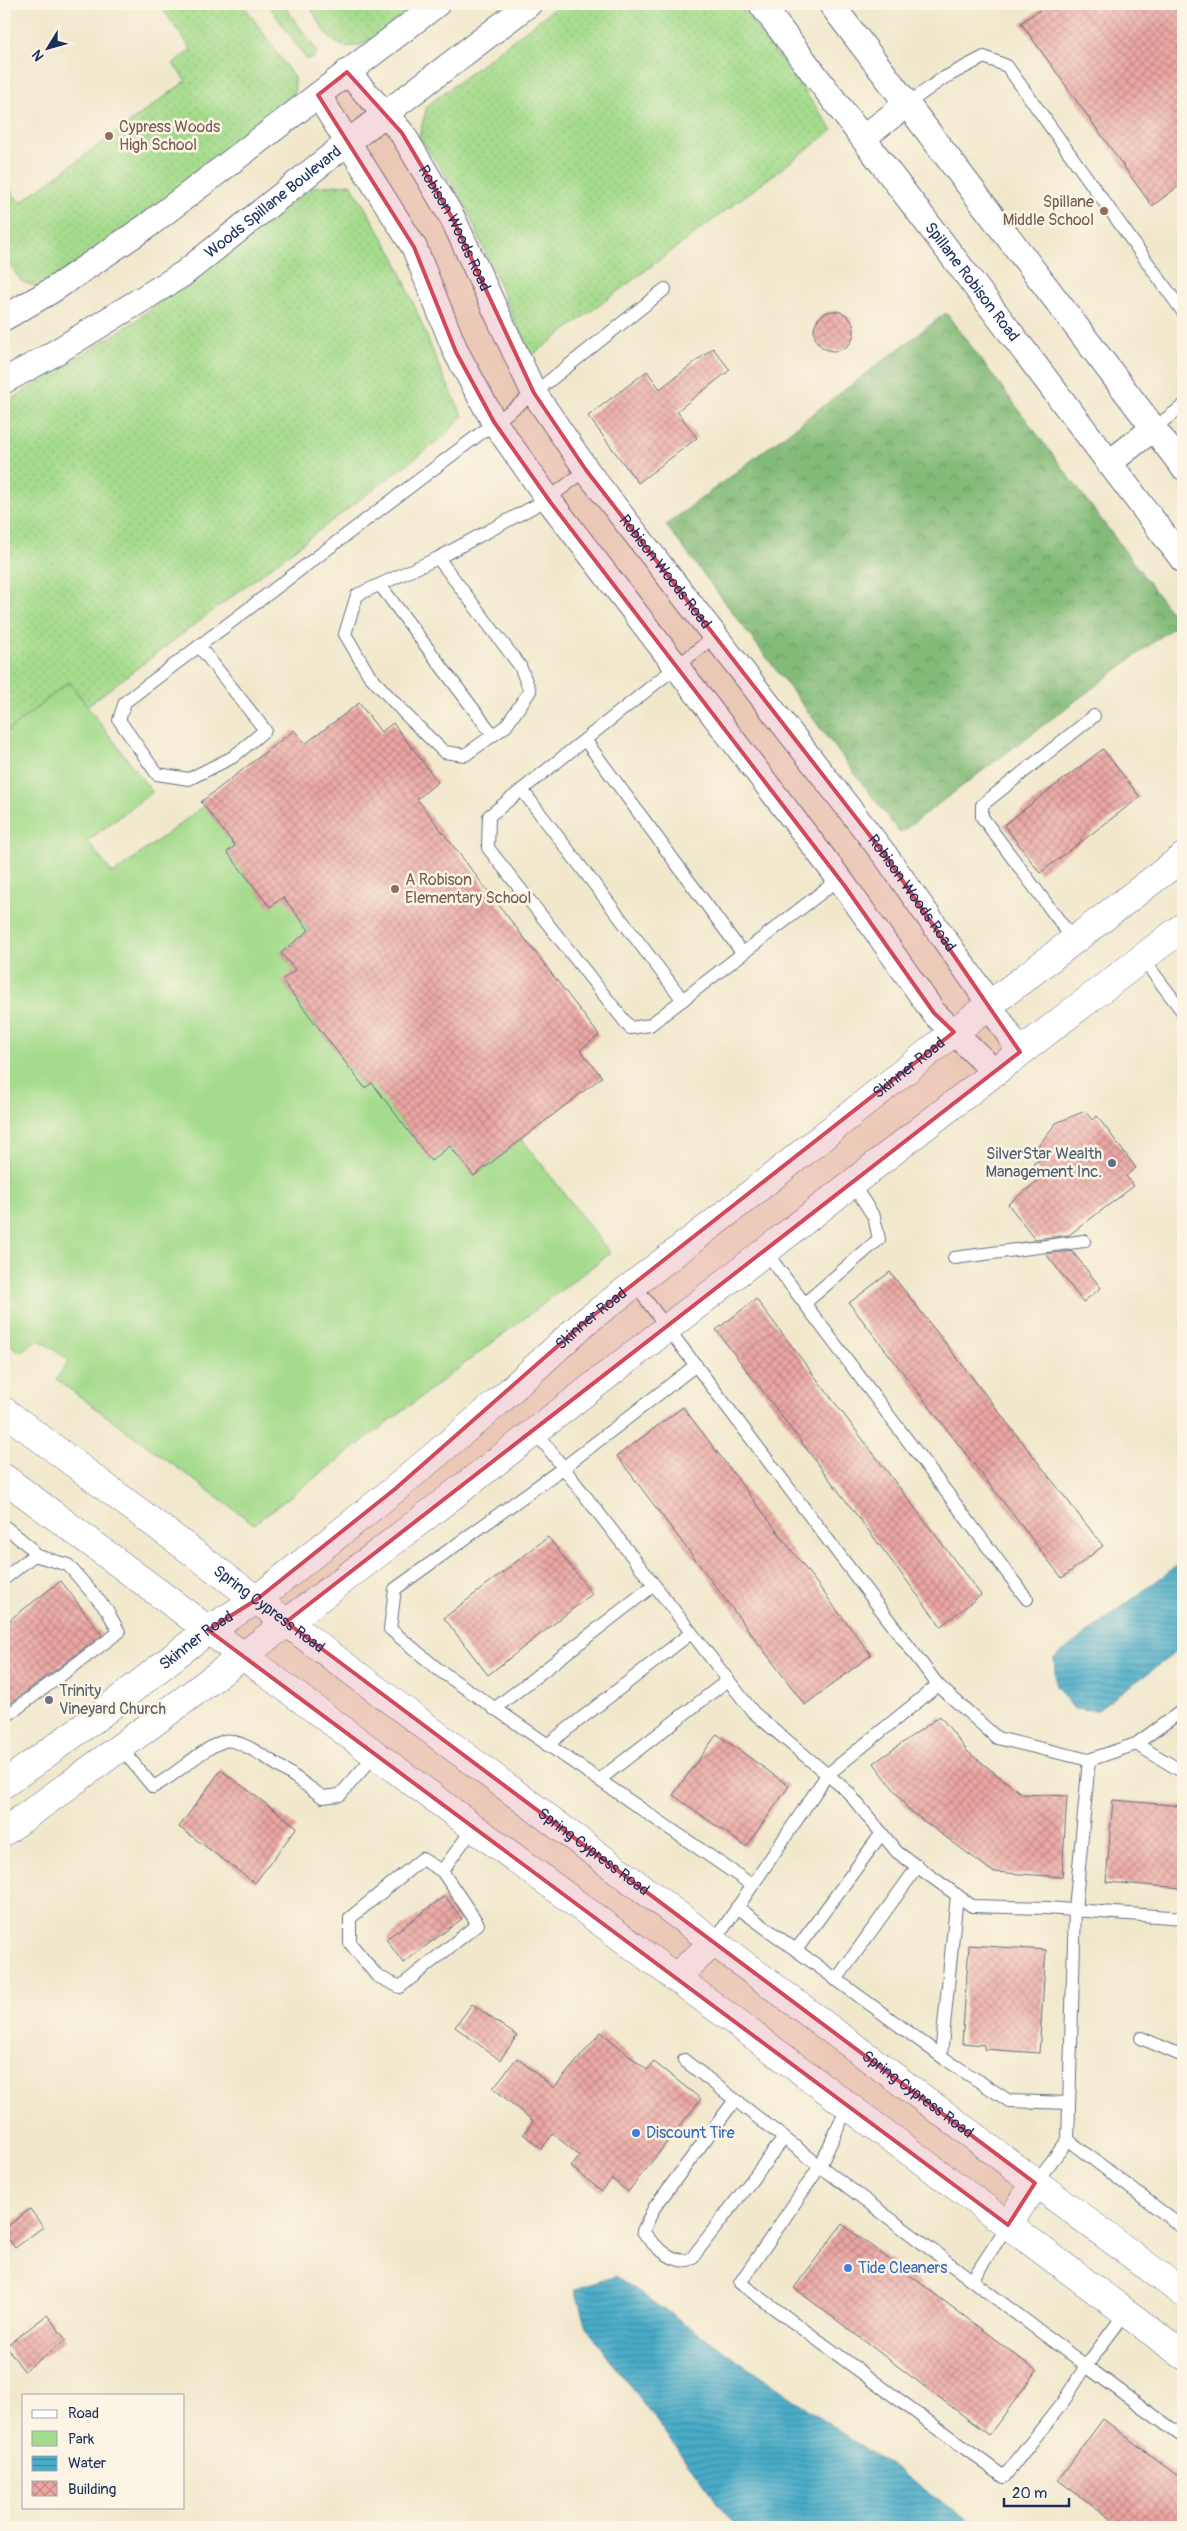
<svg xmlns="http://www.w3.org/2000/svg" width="1187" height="2531" font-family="Pangolin,sans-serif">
  <defs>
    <pattern id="grass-dots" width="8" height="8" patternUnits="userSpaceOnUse" patternTransform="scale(1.25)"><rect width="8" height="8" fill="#a4db8c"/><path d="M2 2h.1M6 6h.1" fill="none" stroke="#8dbc7b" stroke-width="1.8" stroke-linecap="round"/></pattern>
    <pattern id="forest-crowns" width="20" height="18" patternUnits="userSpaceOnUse" patternTransform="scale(1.25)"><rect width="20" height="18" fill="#83bb78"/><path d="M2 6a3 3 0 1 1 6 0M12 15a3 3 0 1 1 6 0" fill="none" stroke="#6a9866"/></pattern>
    <pattern id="water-rules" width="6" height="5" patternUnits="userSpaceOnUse" patternTransform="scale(1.25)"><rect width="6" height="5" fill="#48acc8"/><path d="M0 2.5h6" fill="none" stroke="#3b8ca6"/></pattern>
    <pattern id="building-cross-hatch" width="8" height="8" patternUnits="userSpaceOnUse" patternTransform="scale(1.25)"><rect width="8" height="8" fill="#eca6a2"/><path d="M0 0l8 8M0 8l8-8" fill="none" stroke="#be8887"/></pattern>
  </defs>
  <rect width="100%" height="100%" fill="#fcf5e5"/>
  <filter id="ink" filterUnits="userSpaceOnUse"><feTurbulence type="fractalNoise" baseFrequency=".02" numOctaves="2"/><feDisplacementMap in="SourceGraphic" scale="10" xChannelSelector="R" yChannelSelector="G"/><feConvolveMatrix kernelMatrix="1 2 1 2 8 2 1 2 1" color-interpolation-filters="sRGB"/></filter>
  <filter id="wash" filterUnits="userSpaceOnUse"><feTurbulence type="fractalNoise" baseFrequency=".0096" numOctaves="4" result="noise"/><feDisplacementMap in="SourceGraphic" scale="20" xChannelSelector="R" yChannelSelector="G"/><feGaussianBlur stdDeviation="1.12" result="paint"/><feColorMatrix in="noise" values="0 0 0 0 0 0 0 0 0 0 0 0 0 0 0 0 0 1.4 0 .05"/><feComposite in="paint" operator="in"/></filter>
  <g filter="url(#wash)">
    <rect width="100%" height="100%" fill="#f1e8cc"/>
    <!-- grass -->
    <g fill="url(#grass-dots)" stroke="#608575">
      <path d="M159,4H243L294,78L295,90L288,102L132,227L39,288L21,281L4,256V188L7,185L20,203L186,81L173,64L191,49Z"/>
      <path d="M268,4H283L317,51L314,58L306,59Z"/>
      <path d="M308,4H418C399,19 360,60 335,42C324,34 316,15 308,4Z"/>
      <path d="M560,4H739L833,130L530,357L464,202L419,137L427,106Z"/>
      <path d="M351,184L395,258L442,374L463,416L444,436L87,706L69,682L4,734V404L131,324L312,187Z"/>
    </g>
    <!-- forest -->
    <path fill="url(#forest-crowns)" stroke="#4f756b" d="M946,313L1179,623L900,833L666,525Z"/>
    <!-- park -->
    <path fill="#a4db8c" stroke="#608575" d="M69,682L152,792L87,841L113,874L204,806L235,846L228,853L270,907L289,892L295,912L309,930L281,953L295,970L282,981L365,1088L377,1079L391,1108L431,1160L450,1146L474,1176L522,1139L610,1253L254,1524L56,1379L69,1360L38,1339L20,1352L4,1340V734Z"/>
    <!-- water -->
    <g fill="url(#water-rules)" stroke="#326e93">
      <path d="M1183,1561V1647L1098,1710L1074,1709L1056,1686L1054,1658Z"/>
      <path d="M616,2276L967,2519L976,2527H736L586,2327L575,2289Z"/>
    </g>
    <g id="blocks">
      <!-- building -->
      <g fill="url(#building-cross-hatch)">
        <path d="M1048,4H1183V183L1152,206L1021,23Z"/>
        <circle cx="834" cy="331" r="20"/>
        <path d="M713,348L730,370L677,411L697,438L638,483L588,416L647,371L660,389Z"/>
        <path d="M359,703L381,732L393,723L438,782L417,799L599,1035L580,1050L602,1077L474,1176L450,1146L431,1161L372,1083L365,1088L282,980L295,970L281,953L309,930L283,897L270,907L227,852L235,846L201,802L294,730L305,744Z"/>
        <path d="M1103,749L1140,797L1040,873L1004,825Z"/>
        <path d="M1085,1111L1092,1120L1097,1116L1136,1168L1126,1176L1134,1186L1069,1235L1035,1239L1008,1204L1043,1177L1033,1164L1042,1158L1035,1150L1056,1123Z"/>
        <path d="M1072,1251L1101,1288L1083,1302L1046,1254Z"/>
        <path d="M890,1272L1103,1546L1062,1578L849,1303Z"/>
        <path d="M756,1299L981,1595L941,1626L716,1330Z"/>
        <path d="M683,1407L871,1655L805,1705L617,1456Z"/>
        <path d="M548,1537L592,1594L488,1675L444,1618Z"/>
        <path d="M61,1581L102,1635L4,1708V1624Z"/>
        <path d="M940,1716L968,1752L1022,1794L1067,1796L1062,1877L993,1872L909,1810L874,1763Z"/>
        <path d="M717,1734L789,1786L746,1847L673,1795Z"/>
        <path d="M221,1770L297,1827L255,1883L179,1827Z"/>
        <path d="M1113,1800L1183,1806V1888L1106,1882Z"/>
        <path d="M445,1896L462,1919L403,1963L386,1939Z"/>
        <path d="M969,1945L1046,1950L1039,2053L984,2049V2045L962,2043Z"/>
        <path d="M472,2004L517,2036L500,2060L455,2027Z"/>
        <path d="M601,2032L647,2070L654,2062L701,2099L628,2192L612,2179L602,2191L571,2167L580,2156L553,2134L541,2149L523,2134L533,2121L493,2088L517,2058L554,2088Z"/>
        <path d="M30,2209L43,2227L15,2248L4,2233V2229Z"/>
        <path d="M842,2224L1037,2371L989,2435L794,2288Z"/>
        <path d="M47,2315L66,2340L24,2371L6,2346Z"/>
        <path d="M1103,2419L1183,2480V2527H1121L1058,2480Z"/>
      </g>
    </g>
  </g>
  <g filter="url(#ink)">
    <use href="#blocks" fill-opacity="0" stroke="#667084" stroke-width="1"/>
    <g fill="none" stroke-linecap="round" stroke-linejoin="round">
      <!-- lane casing -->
      <g stroke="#667084" stroke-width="14">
        <g id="lane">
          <path d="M907,104L942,79L984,57L1007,66L1183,312"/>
          <path d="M1154,428L1183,406"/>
          <path d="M438,558L520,666L530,691L506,726L465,755L444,752L406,715L369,675L345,634L357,595L438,558L548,499L586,470"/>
          <path d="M380,585L493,735"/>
          <path d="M715,636L489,816L488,848L630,1028L650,1025L839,879"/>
          <path d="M199,646L265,730L233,757L189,779L157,774L119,720L125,702L534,393L665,289"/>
          <path d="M585,740L743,954"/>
          <path d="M522,790L683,1000"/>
          <path d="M1075,942L982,817V805L1094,716"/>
          <path d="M1142,958L1183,1012"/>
          <path d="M765,1251L1027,1599"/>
          <path d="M954,1258L1084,1241"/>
          <path d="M634,1284L938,1685L997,1738L1089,1760L1136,1744L1183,1710"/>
          <path d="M805,1303L879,1239L874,1217L852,1183"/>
          <path d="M696,1365L563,1468L395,1589L390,1629L439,1670L752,1885"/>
          <path d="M534,1430L753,1712L847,1791L897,1852L972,1906L1046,1908L1183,1918"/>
          <path d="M4,1526L30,1547L34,1555L4,1579"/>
          <path d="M494,1709L654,1585"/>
          <path d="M4,1718L119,1632L107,1610L68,1565L34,1555"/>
          <path d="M1136,1744L1183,1772"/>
          <path d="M547,1745L691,1633"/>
          <path d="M121,1748L153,1787C178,1774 198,1751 224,1741C242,1735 306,1786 323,1797L340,1795L375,1755"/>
          <path d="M599,1780L728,1680"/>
          <path d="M442,1871L422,1859L350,1918V1943L377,1976L400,1987L478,1924L442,1871L474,1827"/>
          <path d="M737,1907L945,2059L1009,2101L1069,2103"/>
          <path d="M714,1942L827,1775L938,1685"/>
          <path d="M796,1950L882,1833"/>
          <path d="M836,1980L918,1866"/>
          <path d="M1141,2038L1183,2056"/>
          <path d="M941,2056L957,1895"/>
          <path d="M684,2060L820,2166L1086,2366L1126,2312"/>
          <path d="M735,2100L654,2208L643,2231C651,2244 677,2268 692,2258L784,2138"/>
          <path d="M848,2106L820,2166L740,2283L1004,2477L1063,2402L1086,2366L1183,2437"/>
          <path d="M1068,2140L1183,2228"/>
          <path d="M1035,2183L1068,2140L1075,1910L1089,1760"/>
          <path d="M972,2280L1008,2225"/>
        </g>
      </g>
      <!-- street casing -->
      <g stroke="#667084" stroke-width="27">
        <g id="street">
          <path id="s1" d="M761,4L1183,560"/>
          <path d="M831,4L1183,467"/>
          <path id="s2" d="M347,72L402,133L453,219L534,393L590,475L885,855L974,981L1020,1052"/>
          <path d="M318,95L414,247L456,352L494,422L551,503L844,885L934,1013L994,1071"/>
          <path d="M863,138L907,104"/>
          <path d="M4,318L51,291L147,226L437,4"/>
          <path id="s3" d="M4,381L48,357L183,274L347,143L529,4"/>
          <path d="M1109,463L1154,428"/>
        </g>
      </g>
      <!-- secondary casing -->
      <g stroke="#667084" stroke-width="29">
        <g id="secondary">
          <path id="s4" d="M4,1784L93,1720L208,1630L256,1600L395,1489L498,1402L585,1322L732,1209L954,1032L1183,857"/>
          <path d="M4,1832C406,1543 789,1227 1183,927"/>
        </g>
      </g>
      <!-- primary casing -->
      <g stroke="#667084" stroke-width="29">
        <g id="primary">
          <path id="s5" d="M4,1411L1183,2293"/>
          <path d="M4,1478L1183,2355"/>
          <path d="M675,1978L714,1942"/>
          <path d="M1008,2225L1035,2183"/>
        </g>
      </g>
      <!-- lane -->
      <use href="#lane" stroke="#fff" stroke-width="12"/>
      <!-- street -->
      <use href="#street" stroke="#fff" stroke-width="25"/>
      <!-- secondary -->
      <use href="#secondary" stroke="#fff" stroke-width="28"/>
      <!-- primary -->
      <use href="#primary" stroke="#fff" stroke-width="28"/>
    </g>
  </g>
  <!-- marked area -->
  <path fill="#d1495b" fill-opacity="0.2" stroke="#d1495b" stroke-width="4" stroke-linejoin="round" d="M347,72L402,133L453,219L534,393L586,470L885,855L1020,1052L286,1622L1035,2183L1008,2225L208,1630L256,1600L395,1489L585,1322L954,1032L934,1013L844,885L551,503L494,422L456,352L414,247L318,95Z"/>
  <!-- markers -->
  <g fill="#8d6e63" stroke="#fcf5e5" stroke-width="2">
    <circle cx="109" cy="136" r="5"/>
    <circle cx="1104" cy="211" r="5"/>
    <circle cx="395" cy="889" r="5"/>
  </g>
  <circle fill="#5c6f8a" stroke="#fcf5e5" stroke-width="2" cx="1112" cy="1163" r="5"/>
  <circle fill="#6b7280" stroke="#fcf5e5" stroke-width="2" cx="49" cy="1700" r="5"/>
  <g fill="#3f7fe0" stroke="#fcf5e5" stroke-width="2">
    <circle cx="636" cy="2133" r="5"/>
    <circle cx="848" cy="2268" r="5"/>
  </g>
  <g text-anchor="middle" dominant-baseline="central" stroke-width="5" stroke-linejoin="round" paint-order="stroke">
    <!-- education labels -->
    <g font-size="16" fill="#785e54" stroke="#fcf5e5" text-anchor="start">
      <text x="119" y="127">Cypress Woods<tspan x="119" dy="18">High School</tspan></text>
      <text x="1094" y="202" text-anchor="end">Spillane<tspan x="1094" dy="18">Middle School</tspan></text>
      <text x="405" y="880">A Robison<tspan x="405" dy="18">Elementary School</tspan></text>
    </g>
    <!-- street labels -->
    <g font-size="16" fill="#1b2f5e" stroke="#fcf5e5">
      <text stroke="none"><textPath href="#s3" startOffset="324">Woods Spillane Boulevard</textPath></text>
      <text stroke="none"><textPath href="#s2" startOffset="191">Robison Woods Road</textPath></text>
      <text stroke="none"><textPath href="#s1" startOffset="349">Spillane Robison Road</textPath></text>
      <text stroke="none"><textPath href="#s2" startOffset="596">Robison Woods Road</textPath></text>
      <text stroke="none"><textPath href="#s2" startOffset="1001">Robison Woods Road</textPath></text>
      <text stroke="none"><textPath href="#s4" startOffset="1155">Skinner Road</textPath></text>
      <text stroke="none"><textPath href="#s4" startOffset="750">Skinner Road</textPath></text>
      <text stroke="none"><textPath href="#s5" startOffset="331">Spring Cypress Road</textPath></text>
      <text stroke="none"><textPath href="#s4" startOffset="240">Skinner Road</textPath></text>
      <text stroke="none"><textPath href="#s5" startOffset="736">Spring Cypress Road</textPath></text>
      <text stroke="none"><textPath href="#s5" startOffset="1141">Spring Cypress Road</textPath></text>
    </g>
    <!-- service labels -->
    <g font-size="16" fill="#4e5e75" stroke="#fcf5e5" text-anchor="end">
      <text x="1102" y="1154">SilverStar Wealth<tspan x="1102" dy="18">Management Inc.</tspan></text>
    </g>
    <!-- worship labels -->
    <g font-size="16" fill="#5b616d" stroke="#fcf5e5" text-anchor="start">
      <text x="59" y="1691">Trinity<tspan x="59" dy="18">Vineyard Church</tspan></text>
    </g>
    <!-- shop labels -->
    <g font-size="16" fill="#366cbe" stroke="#fcf5e5" text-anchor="start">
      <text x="646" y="2133">Discount Tire</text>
      <text x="858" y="2268">Tide Cleaners</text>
    </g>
  </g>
  <!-- margin -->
  <rect width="1187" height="2531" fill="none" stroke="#fcf5e5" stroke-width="20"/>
  <!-- legend -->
  <rect x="22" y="2394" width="162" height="115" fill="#fcf5e5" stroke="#a2a6af"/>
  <rect x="32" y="2410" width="25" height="8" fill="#ffffff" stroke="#a2a6af"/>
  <text x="68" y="2418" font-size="15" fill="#1b2f5e">Road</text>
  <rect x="32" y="2431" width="25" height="15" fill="#a4db8c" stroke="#a2a6af"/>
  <text x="68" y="2444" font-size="15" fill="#1b2f5e">Park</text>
  <rect x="32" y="2456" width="25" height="15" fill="url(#water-rules)" stroke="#a2a6af"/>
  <text x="68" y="2468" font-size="15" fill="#1b2f5e">Water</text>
  <rect x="32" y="2481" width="25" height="15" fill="url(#building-cross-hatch)" stroke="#a2a6af"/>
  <text x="68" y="2494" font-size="15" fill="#1b2f5e">Building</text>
  <!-- north arrow -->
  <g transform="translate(48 48) rotate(233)" stroke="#fcf5e5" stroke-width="4" paint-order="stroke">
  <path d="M0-4L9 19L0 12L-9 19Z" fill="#1b2f5e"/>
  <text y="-8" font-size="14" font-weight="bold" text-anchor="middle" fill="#1b2f5e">N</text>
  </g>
  <!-- scale -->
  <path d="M1004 2498v8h65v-8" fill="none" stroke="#1b2f5e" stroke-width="2.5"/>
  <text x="1012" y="2498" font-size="15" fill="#1b2f5e" stroke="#fcf5e5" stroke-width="4" paint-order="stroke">20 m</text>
</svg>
